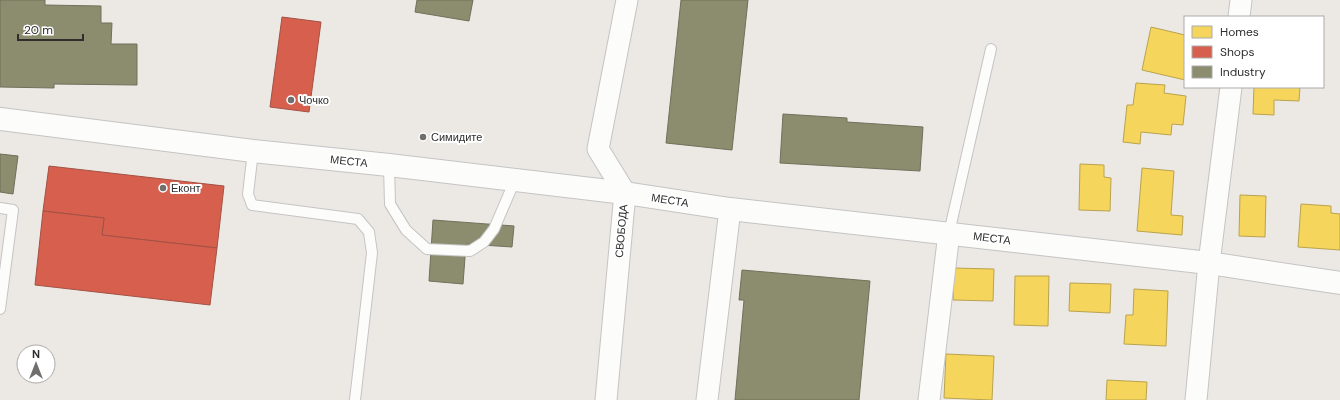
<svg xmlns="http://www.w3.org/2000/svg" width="1340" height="400" font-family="'DM Sans',sans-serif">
  <rect width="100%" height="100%" fill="#ece8e4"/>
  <!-- homes -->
  <g fill="#f6d55c" stroke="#baa34e">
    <path d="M1151,27L1185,35V80L1142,70Z"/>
    <path d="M1136,83L1165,85L1164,93L1186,96L1183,125L1172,124L1171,135L1141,132L1140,144L1123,142L1127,105H1133Z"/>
    <path d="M1254,87H1300L1299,101L1274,100V115L1253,114Z"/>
    <path d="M1080,164L1104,165V177L1111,178L1110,211L1079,210Z"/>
    <path d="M1142,168L1174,171L1171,215L1183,216L1182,235L1137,231Z"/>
    <path d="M1240,195L1266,196L1265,237L1239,236Z"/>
    <path d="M1301,204L1331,206V213L1340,214V250L1298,247Z"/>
    <path d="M954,268L994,269L993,301L953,300Z"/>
    <path d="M1015,276H1049L1048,326L1014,325Z"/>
    <path d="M1070,283L1111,284L1110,313L1069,311Z"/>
    <path d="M1134,289L1168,291L1166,346L1124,344L1126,315H1133Z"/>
    <path d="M946,354L994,356L992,400L944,398Z"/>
    <path d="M1107,380L1147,382L1146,400H1106Z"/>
  </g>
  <!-- shops -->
  <g fill="#d6604d" stroke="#a45144">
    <path d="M282,17L321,22L309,112L270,107Z"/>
    <path d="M49,166L224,186L217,248L102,235L104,218L43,211Z"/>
    <path d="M43,211L104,218L102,235L217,248L210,305L35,285Z"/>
  </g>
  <!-- industry -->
  <g fill="#8c8c6e" stroke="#70705b">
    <path d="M0,0H45V5L101,6V23H112L111,44H137V85L54,84V88L0,87Z"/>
    <path d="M417,0H473L469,21L415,12Z"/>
    <path d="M681,0H748L732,150L666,143Z"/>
    <path d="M783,114L847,118V122L923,127L920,171L780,163Z"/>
    <path d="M0,154L18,156L13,194L0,192Z"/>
    <path d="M433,220L514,226L512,247L466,244L463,284L429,281Z"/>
    <path d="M742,270L870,281L859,400H735L744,300H739Z"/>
  </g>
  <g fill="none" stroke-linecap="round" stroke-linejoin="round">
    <!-- service casing -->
    <g stroke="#c5c4c5" stroke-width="12">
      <g id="service">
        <path d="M253,151L248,194L252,205L358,219L369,232L372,253L355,400"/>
        <path d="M389,165L390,204L406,230L427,249L470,251L484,242L494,229L515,180"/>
        <path d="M0,208L13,210L0,309"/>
        <path d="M949,233L991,49"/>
      </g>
    </g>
    <!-- minor casing -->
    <g stroke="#c5c4c5" stroke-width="23">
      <g id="minor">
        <path d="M1239,17L1241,0"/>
        <path d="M606,400L625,193L598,149L627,0"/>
        <path d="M707,400L730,209"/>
        <path d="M929,400L949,233"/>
        <path d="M1196,400L1209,263L1231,87"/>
      </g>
    </g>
    <!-- tertiary casing -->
    <g stroke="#c5c4c5" stroke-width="24">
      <path id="tertiary" d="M0,119L253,151L389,165L625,193L730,209L1209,263L1340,283"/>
    </g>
    <!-- service -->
    <use href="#service" stroke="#fcfcfb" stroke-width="10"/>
    <!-- minor -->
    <use href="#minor" stroke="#fcfcfb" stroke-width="21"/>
    <!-- tertiary -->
    <use href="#tertiary" stroke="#fcfcfb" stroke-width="22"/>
  </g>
  <!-- markers -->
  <g fill="#706f6e" stroke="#fff" stroke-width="1.5">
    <circle cx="291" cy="100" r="4"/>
    <circle cx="423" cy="137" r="4"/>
    <circle cx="163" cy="188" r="4"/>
  </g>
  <g text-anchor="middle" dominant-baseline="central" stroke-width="4" stroke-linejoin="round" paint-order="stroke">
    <!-- poi labels -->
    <g font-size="11" fill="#2e2e2e" stroke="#fff" text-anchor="start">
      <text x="299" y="100">Чочко</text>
      <text x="431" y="137">Симидите</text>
      <text x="171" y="188">Еконт</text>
    </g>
    <!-- street labels -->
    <g font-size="11" fill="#2e2e2e" stroke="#fff">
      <text transform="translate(349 161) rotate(6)">МЕСТА</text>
      <text transform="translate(670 200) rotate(9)">МЕСТА</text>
      <text transform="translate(621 231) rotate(-85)">СВОБОДА</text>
      <text transform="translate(992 238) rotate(7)">МЕСТА</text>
    </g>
  </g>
  <!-- legend -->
  <rect x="1184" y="16" width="140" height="72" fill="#ffffff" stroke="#ababab"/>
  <rect x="1192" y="26" width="20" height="12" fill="#f6d55c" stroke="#ababab"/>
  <text x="1220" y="36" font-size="12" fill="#2e2e2e">Homes</text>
  <rect x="1192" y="46" width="20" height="12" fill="#d6604d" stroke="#ababab"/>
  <text x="1220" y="56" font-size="12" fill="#2e2e2e">Shops</text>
  <rect x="1192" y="66" width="20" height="12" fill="#8c8c6e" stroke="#ababab"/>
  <text x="1220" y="76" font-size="12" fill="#2e2e2e">Industry</text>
  <!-- north arrow -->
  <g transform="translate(36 364)"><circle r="19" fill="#ffffff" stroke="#ababab"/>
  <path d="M0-3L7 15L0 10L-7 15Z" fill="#706f6e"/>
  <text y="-6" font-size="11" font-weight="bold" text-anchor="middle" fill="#2e2e2e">N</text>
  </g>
  <!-- scale -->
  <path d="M18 34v6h65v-6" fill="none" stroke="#2e2e2e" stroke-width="2"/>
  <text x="24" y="34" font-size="12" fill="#2e2e2e" stroke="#ffffff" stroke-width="3" paint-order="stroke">20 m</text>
</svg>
